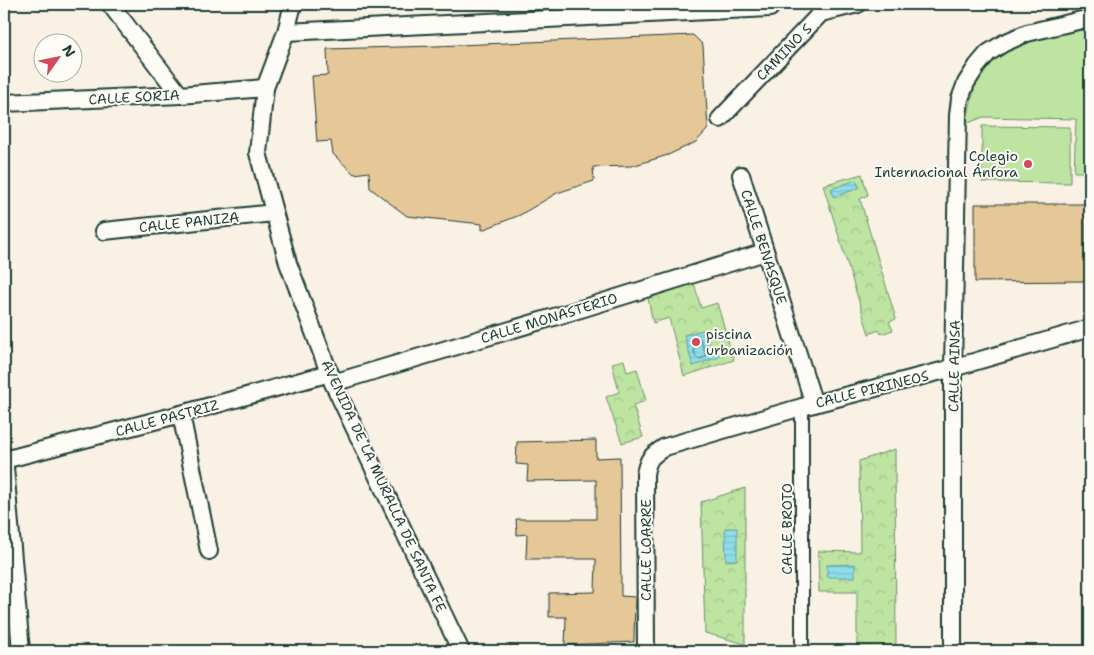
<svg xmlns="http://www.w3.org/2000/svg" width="1094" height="655" font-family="'Shantell Sans',sans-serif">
  <defs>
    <pattern id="park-crowns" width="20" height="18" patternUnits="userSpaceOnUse" patternTransform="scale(1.25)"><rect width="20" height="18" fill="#bde4a0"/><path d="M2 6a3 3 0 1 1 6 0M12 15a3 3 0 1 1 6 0" fill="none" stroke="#a2c48a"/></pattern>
    <pattern id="water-rules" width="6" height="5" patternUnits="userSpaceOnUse" patternTransform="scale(1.25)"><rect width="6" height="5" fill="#8edee9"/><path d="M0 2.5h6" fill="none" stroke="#7abfc8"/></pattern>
  </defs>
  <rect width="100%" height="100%" fill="#f8f1e4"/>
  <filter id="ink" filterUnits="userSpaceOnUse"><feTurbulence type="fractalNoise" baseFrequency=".02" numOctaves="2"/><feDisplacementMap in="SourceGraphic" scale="10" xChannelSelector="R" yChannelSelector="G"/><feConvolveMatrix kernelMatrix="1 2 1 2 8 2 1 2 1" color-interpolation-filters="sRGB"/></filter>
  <g filter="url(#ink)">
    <!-- grass -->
    <g fill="#bde4a0" stroke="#6e906a">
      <path d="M1090,28V172H1074L1076,119L983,117L966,124L976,81L1001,52L1018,44Z"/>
      <path d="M982,126L1070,127V183L982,182Z"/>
    </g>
    <!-- park -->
    <g fill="url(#park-crowns)" stroke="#6e906a">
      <path d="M862,174L868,195L860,199L896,319L889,322L893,330L881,334L879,330L869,334L823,185Z"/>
      <path d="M694,283L701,308L717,303L734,360L684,376L669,318L653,323L648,298Z"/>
      <path d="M624,360L627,372L637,369L646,401L633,405L643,437L622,443L606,397L619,392L612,363Z"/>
      <path d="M895,449L896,651H857V592H819L818,551L860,552L859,461Z"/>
      <path d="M745,488V644L705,633L701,502Z"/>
    </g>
    <!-- water -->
    <g fill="url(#water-rules)" stroke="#629ea1">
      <path d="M856,180L859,188L834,197L831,189Z"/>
      <path d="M703,330L709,350L717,348L719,357L693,366L684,335Z"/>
      <path d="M725,528H737V560L726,561Z"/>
      <path d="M855,564V577H827V565Z"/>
    </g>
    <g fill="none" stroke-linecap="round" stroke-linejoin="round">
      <!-- shore -->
      <path stroke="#4b7d7c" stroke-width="1" d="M697,337L700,338L706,355L705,357L698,359L696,357L691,341L692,338Z"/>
    </g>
    <!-- building -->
    <g fill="#e5c798" stroke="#1f3d34">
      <path d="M693,35L703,45L708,129L696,142L668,155L632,166L593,167L594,181L557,193L520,215L482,230V224L407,216L370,188L369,172L354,174L333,154L331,141L317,142L312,76L328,75L327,49L436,46Z"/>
      <path d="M975,204H1086V281L975,282Z"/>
      <path d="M596,440V458L620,457L621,596L635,597L634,642L565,645L566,617H549V593L595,592L596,559H526L527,534L517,535L516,519H596V480L527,481L528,465L516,464L517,442Z"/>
    </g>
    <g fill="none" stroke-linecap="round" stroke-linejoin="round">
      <!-- pedestrian casing -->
      <g stroke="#1f3d34" stroke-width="16">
        <path id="pedestrian" d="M802,651V407"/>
      </g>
      <!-- minor casing -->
      <g stroke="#1f3d34" stroke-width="20">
        <g id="minor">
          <path d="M110,4L180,95"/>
          <path d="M293,4L286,32L265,88L258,153L288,263L333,383L461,651"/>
          <path d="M286,32L770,8"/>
          <path d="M4,103L180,95L265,88"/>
          <path d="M720,119L821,13L858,4"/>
          <path d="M741,175L814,404"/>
          <path d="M104,231L274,213"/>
          <path d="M333,383L584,308L765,252"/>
          <path d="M181,414L209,551"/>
          <path d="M4,456L21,651"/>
          <path d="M4,460L181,414L330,373"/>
          <path d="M646,651L645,474C648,458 651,456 665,447L802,407L953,368L1090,328"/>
          <path d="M953,651V368L958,115L960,99L966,83L977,66L988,53L1004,43L1027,33L1090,18"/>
        </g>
      </g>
      <!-- pedestrian -->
      <use href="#pedestrian" stroke="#fdfcf7" stroke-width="12"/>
      <!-- minor -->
      <use href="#minor" stroke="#fdfcf7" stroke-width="16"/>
    </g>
  </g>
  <!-- markers -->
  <g fill="#d1495b" stroke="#fdfcf7" stroke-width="2">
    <circle cx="1028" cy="164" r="5"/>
    <circle cx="696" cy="342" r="5"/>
  </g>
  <g text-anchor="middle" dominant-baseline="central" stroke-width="4" stroke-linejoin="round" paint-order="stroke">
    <!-- street labels -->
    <g font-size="14" fill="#1f3d34" stroke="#fdfcf7">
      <text transform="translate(784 52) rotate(-46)">CAMINO S</text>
      <text transform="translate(134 97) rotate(-3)">CALLE SORIA</text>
      <text transform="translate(189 222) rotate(-6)">CALLE PANIZA</text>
      <text transform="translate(764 247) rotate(72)">CALLE BENASQUE</text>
      <text transform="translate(549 318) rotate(-17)">CALLE MONASTERIO</text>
      <text transform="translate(954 366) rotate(-89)">CALLE AINSA</text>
      <text transform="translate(872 389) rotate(-14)">CALLE PIRINEOS</text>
      <text transform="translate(167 418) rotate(-15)">CALLE PASTRIZ</text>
      <text transform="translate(384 486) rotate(65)">AVENIDA DE LA MURALLA DE SANTA FE</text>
      <text transform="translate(787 529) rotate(-90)">CALLE BROTO</text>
      <text transform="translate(646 550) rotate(-90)">CALLE LOARRE</text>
    </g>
    <!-- poi labels -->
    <g font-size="14" fill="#1f3d34" stroke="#fdfcf7" text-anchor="end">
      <text x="1018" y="156">Colegio<tspan x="1018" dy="16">Internacional Ánfora</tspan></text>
      <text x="706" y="334" text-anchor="start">piscina<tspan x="706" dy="16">urbanización</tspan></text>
    </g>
  </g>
  <!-- margin -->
  <rect width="1094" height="655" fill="none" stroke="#fdfcf7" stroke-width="20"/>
  <rect x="10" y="10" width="1074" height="635" fill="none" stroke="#1f3d34" stroke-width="2" filter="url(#ink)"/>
  <!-- north arrow -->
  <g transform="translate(58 58) rotate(57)"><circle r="24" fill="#fdfcf7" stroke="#a4b0a9"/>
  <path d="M0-4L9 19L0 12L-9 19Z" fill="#d1495b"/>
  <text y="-8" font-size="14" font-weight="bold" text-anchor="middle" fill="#1f3d34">N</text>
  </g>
</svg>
